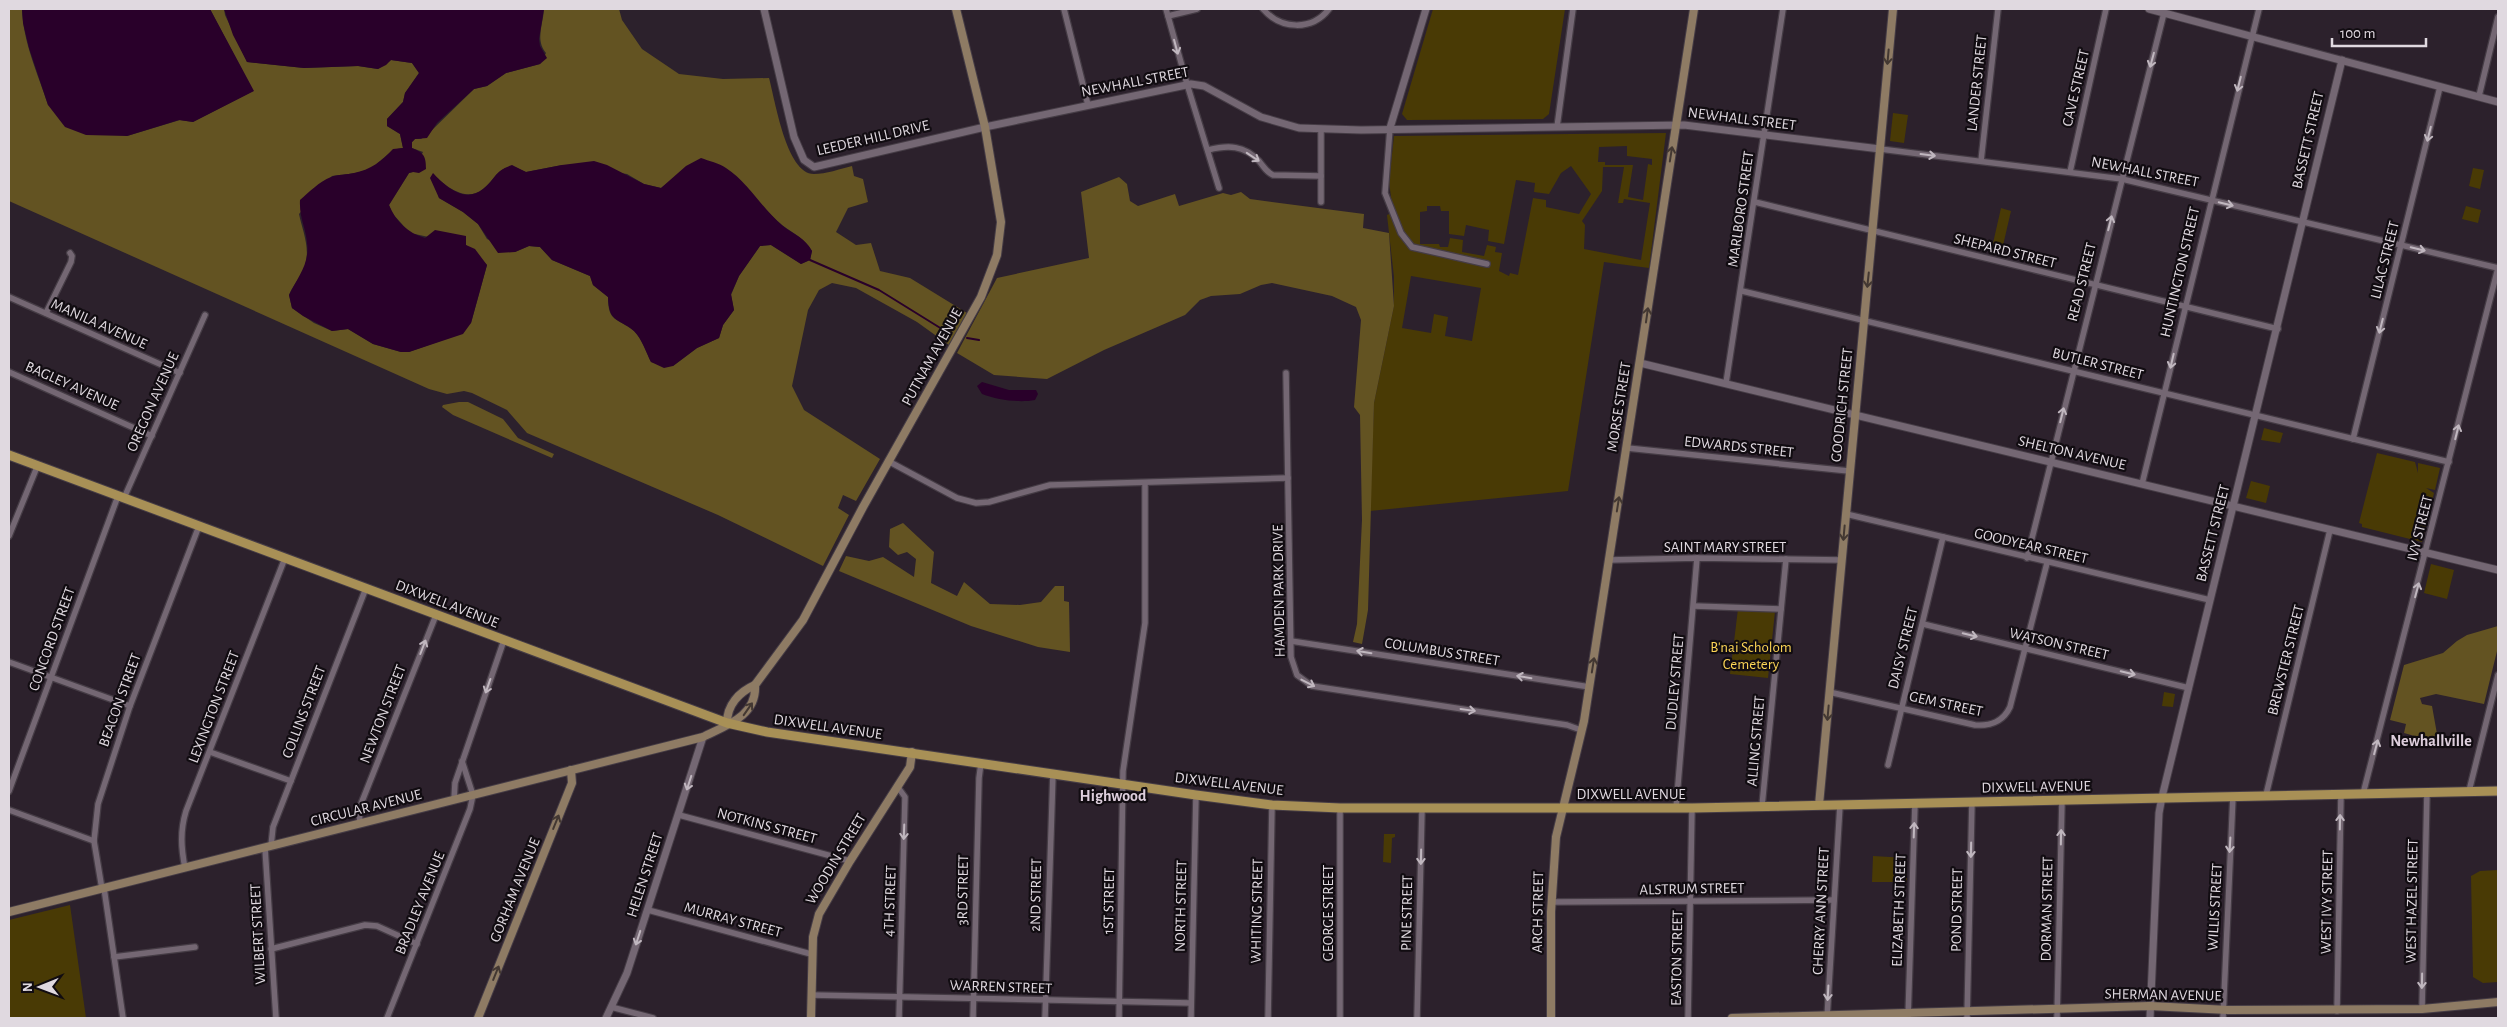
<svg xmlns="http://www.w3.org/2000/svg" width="2507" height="1027" font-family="'Alegreya Sans',sans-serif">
  <rect width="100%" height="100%" fill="#2c212c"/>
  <!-- green -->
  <g fill="#493a05" fill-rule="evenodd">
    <path d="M1433,9H1565L1549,114L1543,119L1407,120L1402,114Z"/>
    <path d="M1893,113L1908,115L1904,143L1890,141Z"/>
    <path d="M1666,133L1649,268L1604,262L1568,491L1370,511L1374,403L1394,306V277L1387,215L1393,212L1389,182L1394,136ZM1627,146V156L1652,159V165L1648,164L1643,200L1628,197L1633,165H1605V162H1598L1599,147ZM1571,166L1591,194L1579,214L1546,207V200L1533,198L1518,275L1510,273L1509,276L1499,271L1502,253L1495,252L1496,247L1487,245L1484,256L1462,252L1463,240L1450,238L1448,247H1440L1439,244H1420V212L1427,211V206H1440L1441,211H1449V234L1464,236L1466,225L1489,230L1488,241L1504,244L1516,180L1535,183L1534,192L1549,194L1561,173ZM1603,167H1624L1618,203H1623L1624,199L1650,203L1641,260L1584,249L1585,225L1582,221L1602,191ZM1411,276L1481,288L1472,341L1445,336L1448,317L1434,314L1431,333L1402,328Z"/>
    <path d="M2473,168L2484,170L2480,189L2469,186Z"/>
    <path d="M2466,206L2481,210L2478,223L2462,219Z"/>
    <path d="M2001,208L2011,211L2001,254L1991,252Z"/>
    <path d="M2264,428L2283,433L2280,443L2261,440Z"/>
    <path d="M2377,453L2415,462L2418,473V463L2440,468L2435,490L2426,488L2434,493L2422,542L2362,527V524L2359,523Z"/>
    <path d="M2251,481L2270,486L2266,503L2246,498Z"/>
    <path d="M2431,564L2454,570L2447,599L2424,593Z"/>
    <path d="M1738,609L1775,611L1768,678L1730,674Z"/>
    <path d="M2164,692L2175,694L2173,707L2162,706Z"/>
    <path d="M1384,834H1395V837L1392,838L1391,863L1383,862Z"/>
    <path d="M1873,856L1907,858V882H1872Z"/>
    <path d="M2498,870V982L2483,983L2473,977L2471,876L2480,871Z"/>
    <path d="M70,905L86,1018H9V920Z"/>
  </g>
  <!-- forest -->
  <g fill="#635322" fill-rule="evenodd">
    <path d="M9,9H22C23,42 38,74 48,105L127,136L180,120L193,122L253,91L210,9H224L225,15L247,62L304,68L358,66L378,69L391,60L412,63L419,73L405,93L403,102L387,119V126L400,134L403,148C389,149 383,161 371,168C359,174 345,174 332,176L299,214C303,233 312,251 303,271C299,279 292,287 289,295L292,308L314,323L332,331L348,329L373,344L401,352H409L440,341L471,323L487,265L466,245L410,233L392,213L389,205L409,173L413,172L423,152L412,148V142L415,139H421L429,133L474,89L487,86L506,73L540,64L546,53C535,40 543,25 544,9H619L622,20L642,49L679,74L723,79L769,78C775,99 786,174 814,174C826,174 840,169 852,166L854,176L863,179L868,202L848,208L836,232L856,245L871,243L880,271L910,278L967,313L949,345L917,322L856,288L832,283L819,290L808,310L792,386L804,410L880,459L856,501L843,495L838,508L849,515L823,566L718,515L527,433L507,410L472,393L464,391L447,394L429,389L9,201ZM562,165L627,174L644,184L661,188L674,178L746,186C757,201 768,213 782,225C794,234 804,238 812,251L810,260L801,264L771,245L760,246L739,276L731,295L734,310L723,325L719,338L697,348L673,366L651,362C646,352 642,339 634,331C617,317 608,323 608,297L593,285L590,276L552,260L540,247L529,246L515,252L487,239L478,224L463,212L439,198L433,174C445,186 466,203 483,189C496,179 494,171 512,166L526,172Z"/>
    <path d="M1119,177L1127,184L1130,201L1138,206L1175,194L1179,206L1223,193L1231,195L1241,192L1250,199L1364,214L1363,228L1389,233L1394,306L1374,403L1368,610L1362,644L1353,642L1357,624L1362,520L1360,415L1354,407L1361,320L1356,307L1332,296L1272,283L1261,285L1240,294L1211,296L1200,300L1185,315L1104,350L1047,379L994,375L957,353L997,278L1089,258L1081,192Z"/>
    <path d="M459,402H468L503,419L518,438L554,454L552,458L453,415L442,407L443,405Z"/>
    <path d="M903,523L934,552L931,583L957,596L964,582L990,604L1020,605L1041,602L1055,586H1064V601L1069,602L1070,652L1038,647L971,626L839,571L846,556L869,561L883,557L914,577L916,559L907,552L898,555L889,547L890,529Z"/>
    <path d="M2498,626V647L2484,704L2436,694L2420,698L2422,704L2432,706L2439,745L2418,742V737L2404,733L2406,724L2390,720L2404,665L2443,653L2457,641L2467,635Z"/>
  </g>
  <!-- water -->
  <g fill="#29002a">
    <path d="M22,9H210L254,91L193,122L179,120L127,136L86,135L65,127L48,105L29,48L23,23Z"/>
    <path d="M224,9H544L539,39L540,46L547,58L540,64L506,73L487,86L474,89L437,123L427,138L415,139L412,142V148C424,153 426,156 426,169L419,173L413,172L409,173L389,205C396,222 408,233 425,238L435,230L466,236V245L475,249L487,265L471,323L463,334L409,352H401L373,344L348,329L332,331L303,316L292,308L289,295C297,278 310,264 307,243C306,228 299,218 300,200C309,192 319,182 331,177C338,174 347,175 354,173C370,170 382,161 393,149L403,148L400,134L387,126V119L403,102L405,93L419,73L412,63L391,60L386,65L378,69L358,66L304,68L247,62L233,35Z"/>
    <path d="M701,158C709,161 719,163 726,168C749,183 762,209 783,226C795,235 805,238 812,251L810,260L801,264L771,245L760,246L739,276L731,294L734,310L723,325L719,338L697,348L673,366L664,368L651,362C646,352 642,339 634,331C617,317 609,323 608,297L593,285L590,276L552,260L540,247L529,246L515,252L498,253L478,224L463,212L439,198L430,178L433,173C445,186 465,204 483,189C496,179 494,171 512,165L526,172L562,165L594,161L607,165L644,184L661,188L686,166Z"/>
    <path d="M982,382L1009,390H1036L1038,394L1035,400C1019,403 998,400 982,394L977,386Z"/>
  </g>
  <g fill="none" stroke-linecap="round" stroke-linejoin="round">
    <!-- stream -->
    <g stroke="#29002a" stroke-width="2">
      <path d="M810,260L879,290L950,334"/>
      <path d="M967,338L979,340"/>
    </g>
    <!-- minor casing -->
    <g stroke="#453c45" stroke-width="8">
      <g id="minor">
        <path d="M1064,9L1088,105"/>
        <path d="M1166,9L1187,84L1219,188"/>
        <path d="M1263,9C1281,30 1312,31 1329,9"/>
        <path d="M1168,16L1197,9"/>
        <path d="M2479,96L2498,17"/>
        <path d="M1557,127L1573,9"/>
        <path d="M1390,128L1385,193L1401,233L1412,247L1487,264"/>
        <path d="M1321,129V202"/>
        <path d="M1880,149L2122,179L2498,268"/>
        <path d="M1208,150C1228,145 1244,145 1259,161C1264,167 1266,172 1273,175L1321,176"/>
        <path d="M1981,161L1998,9"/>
        <path d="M2070,172L2106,9"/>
        <path d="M1755,202L2278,329"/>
        <path d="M1742,291L2449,462"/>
        <path d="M9,297L180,373"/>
        <path d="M46,313L71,262L72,256L70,253"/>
        <path d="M9,372L152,436"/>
        <path d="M1286,373L1291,657L1297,675L1312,686L1567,725L1581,730"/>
        <path d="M1726,383L1783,9"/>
        <path d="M2353,439L2440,87"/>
        <path d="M1627,448L1849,471"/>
        <path d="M888,461L957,498L976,503L989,502L1050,485L1288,478"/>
        <path d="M2142,484L2259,9"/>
        <path d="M124,498L205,315"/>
        <path d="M1846,514L2210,600"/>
        <path d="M9,536L37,467"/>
        <path d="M2027,558L2164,13"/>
        <path d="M1609,560L1697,558L1841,560"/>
        <path d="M1694,606L1781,609"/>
        <path d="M1923,624L2189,688"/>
        <path d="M1291,641L1590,687"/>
        <path d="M9,662L130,706"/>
        <path d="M1829,692L1975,725C1991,726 2003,722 2010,707L2047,563"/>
        <path d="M210,752L291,781"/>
        <path d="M1888,765L1943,537"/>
        <path d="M897,786L905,797L899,1018"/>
        <path d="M9,791L118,496"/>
        <path d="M2469,791L2498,675"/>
        <path d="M2363,794L2498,268"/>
        <path d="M2266,795L2330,530"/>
        <path d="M454,800L455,783L504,640"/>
        <path d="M1762,806L1786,559"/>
        <path d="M1676,808L1697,558"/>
        <path d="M9,810L94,841"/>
        <path d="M679,815L850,861"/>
        <path d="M360,824L359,809L436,615"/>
        <path d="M271,846L273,827L366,588"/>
        <path d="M265,848L276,1018"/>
        <path d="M185,868C181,847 180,831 186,811L285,558"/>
        <path d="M104,888L123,1018"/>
        <path d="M102,889L94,841L98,804L130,706L199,526"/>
        <path d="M1551,902L1834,900"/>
        <path d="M648,910L811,954"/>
        <path d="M271,949L365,925L377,926L417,944"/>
        <path d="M114,957L195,947"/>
        <path d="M811,995L1191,1003"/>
        <path d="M611,1007L653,1018"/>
        <path d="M2422,1009L2427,792"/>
        <path d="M2337,1011L2341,794"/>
        <path d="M387,1018L470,809L473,795L462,761"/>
        <path d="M973,1018L979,778L981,763"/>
        <path d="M1045,1018L1053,773"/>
        <path d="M1119,1018L1123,771L1145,623V483"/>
        <path d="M1191,1018L1196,795"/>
        <path d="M1268,1018L1272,805"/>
        <path d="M1340,1018V808"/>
        <path d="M1417,1018L1422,809"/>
        <path d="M1688,1018L1692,808"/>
        <path d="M1827,1018L1840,805"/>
        <path d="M1908,1018L1915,803"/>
        <path d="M1967,1018L1972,801"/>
        <path d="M2057,1018L2062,800"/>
        <path d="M2223,1018L2233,796"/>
      </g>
    </g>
    <!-- tertiary casing -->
    <g stroke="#453c45" stroke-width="9">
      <g id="tertiary">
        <path d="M764,9L794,137L804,160L814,167L985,127L1191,84L1204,86L1261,117L1299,128L1361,130L1684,125L1880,149"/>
        <path d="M2149,9L2498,102"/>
        <path d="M1390,128L1426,9"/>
        <path d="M1640,363L2498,570"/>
        <path d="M606,1018L627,973L703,737"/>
        <path d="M2150,1018L2159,813L2162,797L2342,60"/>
      </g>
    </g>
    <!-- secondary casing -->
    <g stroke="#453c45" stroke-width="10">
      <g id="secondary">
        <path d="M727,723C727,705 739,692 755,685L803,620L863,507L981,297L997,255L1001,222L985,127L956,9"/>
        <path d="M1819,805L1893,9"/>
        <path d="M9,912L703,737C727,725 757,716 755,685"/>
        <path d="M478,1018L572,783L571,770"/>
        <path d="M811,1018L813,937L819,914L850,861L910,767L912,752"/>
        <path d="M1551,1018V912L1556,837L1584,721L1694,9"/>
        <path d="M1732,1018L2150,1006L2228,1010L2422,1009L2498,1002"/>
      </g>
    </g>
    <!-- primary casing -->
    <g stroke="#453c45" stroke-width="11">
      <path id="primary" d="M9,455L727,723L767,732L1196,795L1272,805L1340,808H1692L2498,791"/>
    </g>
    <!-- minor -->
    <use href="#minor" stroke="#746773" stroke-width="5.5"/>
    <!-- tertiary -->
    <use href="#tertiary" stroke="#746773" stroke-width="7"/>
    <!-- secondary -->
    <use href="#secondary" stroke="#8e7b64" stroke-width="8"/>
    <!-- primary -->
    <use href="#primary" stroke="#a89056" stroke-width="9"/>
  </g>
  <!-- one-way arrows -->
  <defs><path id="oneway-shaft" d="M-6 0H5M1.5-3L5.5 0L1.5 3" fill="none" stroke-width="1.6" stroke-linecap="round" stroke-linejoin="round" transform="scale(1.25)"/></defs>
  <g stroke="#c0b7bf">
    <use href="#oneway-shaft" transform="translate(1176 47) rotate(75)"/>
    <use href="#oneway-shaft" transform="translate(2152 60) rotate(105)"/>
    <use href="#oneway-shaft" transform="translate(2239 84) rotate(104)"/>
    <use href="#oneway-shaft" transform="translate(2429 134) rotate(104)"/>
    <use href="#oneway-shaft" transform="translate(1928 155) rotate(7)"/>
    <use href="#oneway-shaft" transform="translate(1253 157) rotate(34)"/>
    <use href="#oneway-shaft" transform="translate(2226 204) rotate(14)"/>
    <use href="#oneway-shaft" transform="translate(2110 223) rotate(-76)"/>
    <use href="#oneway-shaft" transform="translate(2418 249) rotate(13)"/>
    <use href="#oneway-shaft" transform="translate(2381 326) rotate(104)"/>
    <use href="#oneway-shaft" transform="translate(2172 361) rotate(103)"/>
    <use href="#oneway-shaft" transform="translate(2062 415) rotate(-76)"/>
    <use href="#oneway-shaft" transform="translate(2457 432) rotate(-76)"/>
    <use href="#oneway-shaft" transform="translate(2417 590) rotate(-75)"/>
    <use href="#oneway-shaft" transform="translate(1970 635) rotate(13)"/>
    <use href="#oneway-shaft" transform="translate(423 647) rotate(-69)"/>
    <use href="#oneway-shaft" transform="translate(1364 652) rotate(-171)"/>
    <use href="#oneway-shaft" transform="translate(2128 673) rotate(13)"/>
    <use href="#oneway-shaft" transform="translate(1524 677) rotate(-171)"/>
    <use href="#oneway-shaft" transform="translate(1308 683) rotate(27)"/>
    <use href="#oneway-shaft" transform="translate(488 686) rotate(109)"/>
    <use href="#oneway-shaft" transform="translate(1468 710) rotate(8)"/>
    <use href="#oneway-shaft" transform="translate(2376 747) rotate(-75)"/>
    <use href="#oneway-shaft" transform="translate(689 783) rotate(108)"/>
    <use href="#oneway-shaft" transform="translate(2340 822) rotate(-89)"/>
    <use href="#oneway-shaft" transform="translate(1914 830) rotate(-88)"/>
    <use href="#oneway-shaft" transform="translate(904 832) rotate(92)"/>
    <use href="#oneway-shaft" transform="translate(2061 837) rotate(-89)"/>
    <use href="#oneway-shaft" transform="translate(2230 845) rotate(93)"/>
    <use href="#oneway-shaft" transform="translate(1971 850) rotate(91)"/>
    <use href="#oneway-shaft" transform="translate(1421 857) rotate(91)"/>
    <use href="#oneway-shaft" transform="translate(638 938) rotate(108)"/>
    <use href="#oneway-shaft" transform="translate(2422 981) rotate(91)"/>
    <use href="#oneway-shaft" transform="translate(1828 993) rotate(93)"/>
  </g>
  <g stroke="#433832">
    <use href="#oneway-shaft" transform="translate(1888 57) rotate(95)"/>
    <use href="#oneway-shaft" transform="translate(1671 154) rotate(-81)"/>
    <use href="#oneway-shaft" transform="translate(1868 280) rotate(96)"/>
    <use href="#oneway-shaft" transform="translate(1647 315) rotate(-82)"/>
    <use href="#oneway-shaft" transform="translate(1618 504) rotate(-81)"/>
    <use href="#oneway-shaft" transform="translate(1844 533) rotate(95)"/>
    <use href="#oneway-shaft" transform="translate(1593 665) rotate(-81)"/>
    <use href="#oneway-shaft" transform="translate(748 709) rotate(-55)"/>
    <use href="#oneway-shaft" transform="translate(1828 713) rotate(95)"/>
    <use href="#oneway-shaft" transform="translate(556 822) rotate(-68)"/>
    <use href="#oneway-shaft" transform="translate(496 973) rotate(-68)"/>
  </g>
  <g text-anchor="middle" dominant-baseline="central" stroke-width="4.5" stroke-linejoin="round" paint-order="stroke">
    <!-- street labels -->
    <g font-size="15" fill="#e0d9e0" stroke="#110c11">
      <text transform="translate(1135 82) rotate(-11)">NEWHALL STREET</text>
      <text transform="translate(1977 83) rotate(-84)">LANDER STREET</text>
      <text transform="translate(2076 88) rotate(-77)">CAVE STREET</text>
      <text transform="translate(1742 119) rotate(7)">NEWHALL STREET</text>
      <text transform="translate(873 138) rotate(-13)">LEEDER HILL DRIVE</text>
      <text transform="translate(2308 140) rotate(-77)">BASSETT STREET</text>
      <text transform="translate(2145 172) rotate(11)">NEWHALL STREET</text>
      <text transform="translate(1741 209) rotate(-82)">MARLBORO STREET</text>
      <text transform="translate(2005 251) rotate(14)">SHEPARD STREET</text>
      <text transform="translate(2385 260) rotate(-76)">LILAC STREET</text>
      <text transform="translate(2180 272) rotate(-77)">HUNTINGTON STREET</text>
      <text transform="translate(2082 282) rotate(-76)">READ STREET</text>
      <text transform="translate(99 324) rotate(24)">MANILA AVENUE</text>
      <text transform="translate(932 357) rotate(-61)">PUTNAM AVENUE</text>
      <text transform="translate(2098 364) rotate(14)">BUTLER STREET</text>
      <text transform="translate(72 386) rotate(24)">BAGLEY AVENUE</text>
      <text transform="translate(153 402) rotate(-66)">OREGON AVENUE</text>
      <text transform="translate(1842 405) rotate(-84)">GOODRICH STREET</text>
      <text transform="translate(1619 407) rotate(-81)">MORSE STREET</text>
      <text transform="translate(1739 447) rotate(6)">EDWARDS STREET</text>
      <text transform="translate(2072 453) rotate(13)">SHELTON AVENUE</text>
      <text transform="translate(2420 528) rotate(-76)">IVY STREET</text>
      <text transform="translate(2213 533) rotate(-76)">BASSETT STREET</text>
      <text transform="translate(2031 546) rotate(13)">GOODYEAR STREET</text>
      <text x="1725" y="547">SAINT MARY STREET</text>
      <text transform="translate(1279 591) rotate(-91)">HAMDEN PARK DRIVE</text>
      <text transform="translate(447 604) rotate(21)">DIXWELL AVENUE</text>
      <text transform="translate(52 639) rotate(-70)">CONCORD STREET</text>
      <text transform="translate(2059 644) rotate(13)">WATSON STREET</text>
      <text transform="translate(1903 648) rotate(-76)">DAISY STREET</text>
      <text transform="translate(1442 652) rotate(9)">COLUMBUS STREET</text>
      <text transform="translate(2286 660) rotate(-76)">BREWSTER STREET</text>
      <text transform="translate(1675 682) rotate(-85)">DUDLEY STREET</text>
      <text transform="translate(120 700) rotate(-70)">BEACON STREET</text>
      <text transform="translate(1946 704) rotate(12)">GEM STREET</text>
      <text transform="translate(214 707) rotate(-69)">LEXINGTON STREET</text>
      <text transform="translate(304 712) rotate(-69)">COLLINS STREET</text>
      <text transform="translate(383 714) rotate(-69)">NEWTON STREET</text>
      <text transform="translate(828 727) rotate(8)">DIXWELL AVENUE</text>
      <text transform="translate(1756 741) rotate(-85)">ALLING STREET</text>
      <text transform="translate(1229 784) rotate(7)">DIXWELL AVENUE</text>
      <text transform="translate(2036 787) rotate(-1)">DIXWELL AVENUE</text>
      <text x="1631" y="794">DIXWELL AVENUE</text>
      <text transform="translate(366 808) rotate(-14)">CIRCULAR AVENUE</text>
      <text transform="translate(767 826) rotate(15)">NOTKINS STREET</text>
      <text transform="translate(836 859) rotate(-59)">WOODIN STREET</text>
      <text transform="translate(645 875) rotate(-72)">HELEN STREET</text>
      <text transform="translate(1692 889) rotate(-1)">ALSTRUM STREET</text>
      <text transform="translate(515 890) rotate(-68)">GORHAM AVENUE</text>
      <text transform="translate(963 890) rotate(-89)">3RD STREET</text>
      <text transform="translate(1036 895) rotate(-89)">2ND STREET</text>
      <text transform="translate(890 901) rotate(-88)">4TH STREET</text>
      <text transform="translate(1109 901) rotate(-89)">1ST STREET</text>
      <text transform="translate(2412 901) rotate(-89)">WEST HAZEL STREET</text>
      <text transform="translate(2327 902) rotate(-89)">WEST IVY STREET</text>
      <text transform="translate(420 903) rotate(-68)">BRADLEY AVENUE</text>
      <text transform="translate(1181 906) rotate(-89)">NORTH STREET</text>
      <text transform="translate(2215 907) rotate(-87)">WILLIS STREET</text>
      <text transform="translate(2047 909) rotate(-89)">DORMAN STREET</text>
      <text transform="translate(1899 910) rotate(-88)">ELIZABETH STREET</text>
      <text transform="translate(1957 910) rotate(-89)">POND STREET</text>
      <text transform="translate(1257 911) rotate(-89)">WHITING STREET</text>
      <text transform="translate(1821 911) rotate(-87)">CHERRY ANN STREET</text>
      <text transform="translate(1538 912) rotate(-89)">ARCH STREET</text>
      <text transform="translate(1328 913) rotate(-90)">GEORGE STREET</text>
      <text transform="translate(1407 913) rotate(-89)">PINE STREET</text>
      <text transform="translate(733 920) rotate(15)">MURRAY STREET</text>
      <text transform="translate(258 934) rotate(-93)">WILBERT STREET</text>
      <text transform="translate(1677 958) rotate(-89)">EASTON STREET</text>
      <text transform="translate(1001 987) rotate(2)">WARREN STREET</text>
      <text transform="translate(2163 995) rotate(1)">SHERMAN AVENUE</text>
    </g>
    <!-- park labels -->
    <g font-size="15" fill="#fbd456" stroke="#110c11">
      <text x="1751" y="647">B'nai Scholom<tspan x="1751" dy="17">Cemetery</tspan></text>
    </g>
    <!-- neighbourhood labels -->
    <g font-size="16" font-weight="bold" fill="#ddcedc" stroke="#110c11">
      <text x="2431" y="741">Newhallville</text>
      <text x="1113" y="796">Highwood</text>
    </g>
  </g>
  <!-- border -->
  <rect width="2507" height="1027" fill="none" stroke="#e0d9e0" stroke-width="20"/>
  <!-- north arrow -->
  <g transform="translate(40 987) rotate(269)" stroke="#110c11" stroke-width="4" paint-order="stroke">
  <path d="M0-4L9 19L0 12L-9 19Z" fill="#e0d9e0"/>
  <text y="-8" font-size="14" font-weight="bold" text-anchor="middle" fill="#e0d9e0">N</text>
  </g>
  <!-- scale -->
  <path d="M2332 38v8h94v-8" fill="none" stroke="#e0d9e0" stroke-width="2.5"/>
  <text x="2340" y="38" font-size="15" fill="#e0d9e0" stroke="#110c11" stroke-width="4" paint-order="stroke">100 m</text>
</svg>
